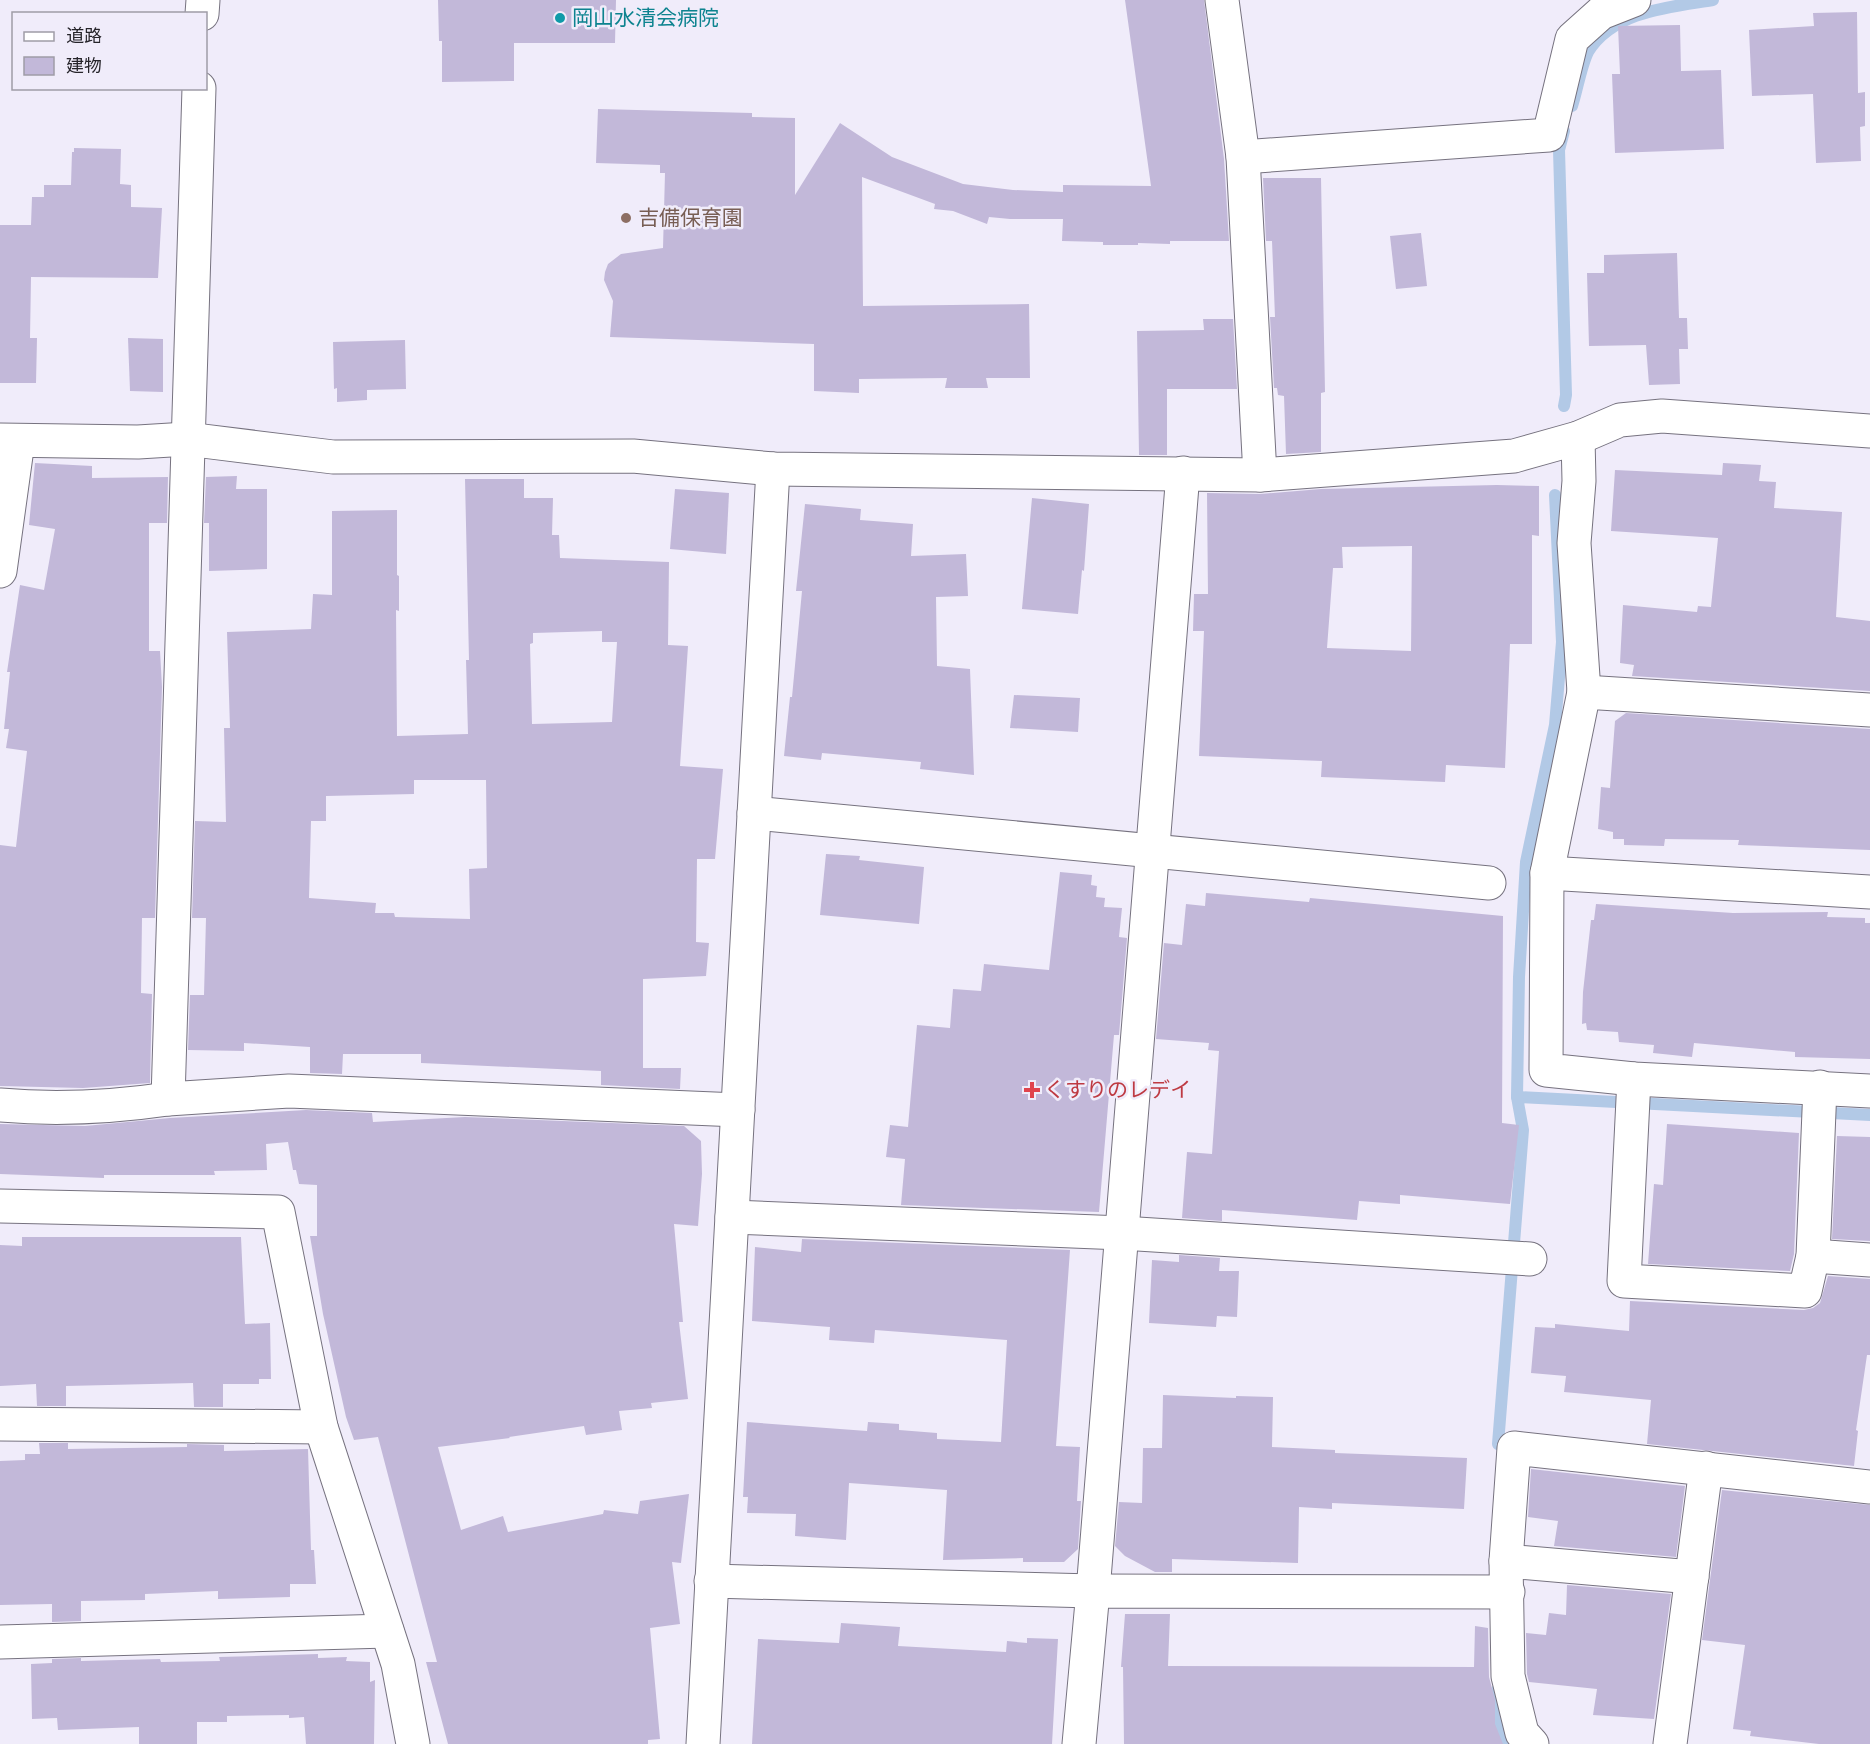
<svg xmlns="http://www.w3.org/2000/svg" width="1870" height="1744" font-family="'Libre Baskerville','Noto Sans JP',serif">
  <rect width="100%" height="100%" fill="#f0ecfa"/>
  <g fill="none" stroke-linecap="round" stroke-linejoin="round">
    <!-- stream -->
    <g stroke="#b2c9e6" stroke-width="12">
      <path d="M1572,106C1577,91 1581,66 1588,52C1613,11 1670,7 1713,0"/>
      <path d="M1564,406L1566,395L1559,150L1564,131"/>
      <path d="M1517,1097L1870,1115"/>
      <path d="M1498,1444L1523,1130L1517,1097L1519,977L1526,862L1555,725L1562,642L1555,495"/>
      <path d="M1497,1690L1500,1722L1504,1744"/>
    </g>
  </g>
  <!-- building -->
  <g fill="#c2b8d9" fill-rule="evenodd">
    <path d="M438,0H616L615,43H514V81L442,82V41H439Z"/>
    <path d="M1125,0H1204L1224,159L1229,241H1170V244L1138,243V245H1103V242L1062,241L1063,219H1010L989,217L987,224L953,211L934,209L935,204L862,177L863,306L1029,304L1030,378H986L988,388H945L947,378L859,379V393L814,391V344L610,337L613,301L604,280L605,272L608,264L621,254L663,248L665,173H660V165L596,163L598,109L752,113V117L795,118V195L840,123L892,157L963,184L1013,190L1063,192V185L1151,186Z"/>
    <path d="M1857,12L1858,93L1865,92V126L1860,127L1861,161L1816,163L1813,94L1752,96L1749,30L1814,26L1813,13Z"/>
    <path d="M1680,25L1681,71L1721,70L1724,149L1615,153L1612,74H1620L1618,26Z"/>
    <path d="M74,148L121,149L120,184L131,185V207L162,208L158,278L31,277L30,338H37L36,383H0V225H31L32,197H44V185H71L72,152H74Z"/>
    <path d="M1263,178H1321L1325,392L1321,393V452L1286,454L1284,396L1278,395L1277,388H1274L1270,317H1275L1272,241H1266Z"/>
    <path d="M1421,233L1427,286L1396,289L1390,236Z"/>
    <path d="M1677,253L1679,318H1687L1688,349H1679L1680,384L1649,385L1646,345L1589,346L1587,273H1604V255Z"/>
    <path d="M1203,319H1233L1237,389H1167V455H1139L1137,331L1204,330Z"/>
    <path d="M128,338L163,339V392L130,391Z"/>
    <path d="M405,340L406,389L367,390V400L337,402V388L334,389L333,342Z"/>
    <path d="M35,463L92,466V478L168,477L167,523H149V651H160L162,687L155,918H142L141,993L152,994L150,1083L83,1088L0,1086V845L16,847L27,751L6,748L9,729H4L10,672H7L20,585L44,590L55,529L29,525Z"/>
    <path d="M1723,463L1761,465L1759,481L1776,482L1774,508L1842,512L1836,617L1870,621V691L1632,676L1634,665L1620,663L1623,605L1697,612L1698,606L1711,607L1718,538L1611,531L1615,470L1722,475Z"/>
    <path d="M237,476L236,489H267V569L209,571V523H204L206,477Z"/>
    <path d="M465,479H524V498H553L552,535H559L560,558L669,562L668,645L688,646L680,766L723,769L715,859H697L696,942L709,943L706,976L643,979V1068H681L680,1089L601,1085V1071L421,1063V1054H343L342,1074L310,1073V1047L244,1043V1051L188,1050L190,995H204L206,918H192L195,821L226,822L224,728H230L227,632L311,629L313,594L332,595V511L397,510V575L399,576V611L396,610L397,736L468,734L466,660H469ZM602,631V642H617L612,722L532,724L530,644L533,643V633ZM414,780H486L487,868L469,869L470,919L395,917L394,913H375L376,903L309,898L311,821H326V796L414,794Z"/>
    <path d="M1497,485L1539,486V536L1532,535V644H1510L1505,768L1446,765L1445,782L1321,777L1322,761L1199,756L1204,631H1193L1194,594H1208L1207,493L1260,494L1321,489ZM1412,546L1411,651L1327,648L1333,568H1343L1342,547Z"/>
    <path d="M675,489L729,493L726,554L670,549Z"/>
    <path d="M1032,498L1089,504L1084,571L1082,570L1078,614L1022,609Z"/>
    <path d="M805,504L861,509L860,520L913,524L911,556L966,554L968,596L936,597L937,666L970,669L974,775L920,769L921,762L822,753L821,760L784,756L790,697H792L802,591H796Z"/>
    <path d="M1014,695L1080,698L1078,732L1010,728Z"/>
    <path d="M1626,713L1870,729V850L1738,845L1739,840L1665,839L1664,846L1624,845V839H1613V832L1598,829L1601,787L1610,788L1615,721Z"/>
    <path d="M826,854L860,856L859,860L924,867L919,924L820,915Z"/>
    <path d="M1060,872L1092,875L1091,885L1097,886L1096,897L1105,898L1104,907L1122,908L1119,937L1127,938L1119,1035H1114L1099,1212L901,1205L905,1159L886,1157L890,1125L908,1127L917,1025L950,1028L953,989L981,991L984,964L1049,970Z"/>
    <path d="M1206,893L1309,902L1310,898L1503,916L1502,1123L1519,1125L1510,1204L1400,1195V1204L1359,1201L1357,1220L1222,1210V1221L1182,1218L1187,1152L1212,1154L1219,1051L1208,1050L1209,1043L1156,1039L1164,943L1182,945L1186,904L1205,906Z"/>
    <path d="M1596,904L1733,913L1828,912L1827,917L1865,918V923H1870V1059L1795,1057V1052L1694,1043L1692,1057L1653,1053L1654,1045L1619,1042L1618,1032L1587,1030L1586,1023L1582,1024L1583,992L1591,920H1594Z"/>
    <path d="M306,1110L372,1113L373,1122L465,1117L684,1126L701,1141L702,1174L698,1226L674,1224L683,1322H679L688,1399L651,1403L652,1408L619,1411L622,1430L586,1435L584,1426L509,1437L510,1438L438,1447L461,1530L503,1516L508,1532L603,1514L604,1510L638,1514L640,1501L689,1494L681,1563L672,1562L680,1624L650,1628L660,1739L648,1740V1744H448L426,1662H437L378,1437L354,1440L346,1417L323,1314L310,1236H317V1185L299,1184L296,1170H293L288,1142L266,1144L267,1170L214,1171L215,1175H104V1178L0,1174V1124L85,1126L170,1118Z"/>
    <path d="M1667,1124L1799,1133L1794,1254L1790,1271L1648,1264L1654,1184L1663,1185Z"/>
    <path d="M1837,1136L1870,1137V1241L1832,1239Z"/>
    <path d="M22,1237H241L245,1324L270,1323L271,1379H259V1384H223V1407H194L193,1383L66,1386V1406H37L36,1384L0,1386V1245L22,1246Z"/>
    <path d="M802,1239L1070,1250L1056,1446L1080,1447L1077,1501H1081L1078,1549L1064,1562H1023V1558L943,1560L947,1490L849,1483L846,1540L795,1536L796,1514L747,1513L748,1497H743L747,1422L867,1431L868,1422L899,1424V1430L937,1433V1439L1001,1442L1007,1340L875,1330L874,1343L829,1340L830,1327L752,1321L755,1247L801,1252Z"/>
    <path d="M1179,1255L1220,1258L1219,1271H1239L1237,1317L1217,1316L1216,1327L1149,1323L1152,1260L1179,1262Z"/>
    <path d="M1828,1276L1870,1279V1355H1867L1856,1430L1858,1431L1854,1466L1647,1444L1651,1400L1564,1392L1566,1376L1531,1373L1535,1327L1555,1328V1324L1629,1331L1630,1301L1804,1310L1813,1308L1820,1303Z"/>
    <path d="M1163,1395L1236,1398V1396L1273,1397L1272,1447L1335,1450V1453L1467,1458L1464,1509L1332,1503V1509L1299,1507L1298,1563L1172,1559V1572H1155L1125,1556L1115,1546L1119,1502L1142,1503L1143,1448H1162Z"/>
    <path d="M39,1443H68V1449L187,1447V1444L224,1445V1451L308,1449L311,1550H314L316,1584H290V1597L218,1599V1591L145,1594V1600L81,1601V1621L52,1622V1604L0,1605V1461L25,1460V1454H40Z"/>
    <path d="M1531,1469L1685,1486L1676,1557L1554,1546L1558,1521L1528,1517Z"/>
    <path d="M1722,1490L1870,1505V1744H1819L1750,1736L1751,1731L1733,1729L1745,1645L1702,1640Z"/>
    <path d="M1567,1585L1671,1594L1654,1719L1593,1715L1597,1689L1529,1682L1527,1674L1526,1633L1546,1635L1549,1613L1566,1615Z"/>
    <path d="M1125,1614H1170L1168,1666L1474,1667L1475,1626L1488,1628L1489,1677L1495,1700V1724L1503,1744H1124L1123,1667H1121Z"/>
    <path d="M841,1623L900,1627L898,1646L1006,1652L1007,1641L1027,1643V1638L1058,1639L1052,1744H752L758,1639L839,1643Z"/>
    <path d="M318,1654V1658L347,1657L346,1661L370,1662V1682L375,1680L374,1744H306L304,1717L289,1718V1715L227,1716V1722H197V1744H139V1727L58,1730L57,1718L32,1719L31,1664L52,1663V1659L81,1658V1661L160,1659L161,1662L220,1661L219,1657Z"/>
  </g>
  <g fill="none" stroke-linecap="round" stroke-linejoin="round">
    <!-- minor casing -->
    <g stroke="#76727f" stroke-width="35">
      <g id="minor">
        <path d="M1222,0L1243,157L1260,475"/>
        <path d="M202,14L203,0"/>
        <path d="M199,88L168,1099L289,1091L738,1110"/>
        <path d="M1243,157L1549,135L1572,39L1601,13L1634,0"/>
        <path d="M1578,438L1579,481L1574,543L1584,692"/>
        <path d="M0,440L138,442L187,439L333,457L633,456L773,469L1260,475L1514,456L1578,438L1620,420L1662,416L1870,431"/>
        <path d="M0,571L18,441"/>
        <path d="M1870,710L1584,692L1547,873L1546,1070L1634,1079L1870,1091"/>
        <path d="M754,813L1489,883"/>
        <path d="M1547,873L1870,892"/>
        <path d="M1634,1079L1624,1281L1805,1291L1813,1256L1820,1087"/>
        <path d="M0,1105C55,1110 113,1107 168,1099"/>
        <path d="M0,1206L278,1212L321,1427L398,1664L413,1744"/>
        <path d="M732,1217L1122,1233L1530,1259"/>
        <path d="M1813,1256L1870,1260"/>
        <path d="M0,1424L321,1427"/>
        <path d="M1506,1561L1692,1577"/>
        <path d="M711,1581L1093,1591L1183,473"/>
        <path d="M0,1642L387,1631"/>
        <path d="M703,1744L773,469"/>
        <path d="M1079,1744L1093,1591L1508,1592"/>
        <path d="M1532,1744L1522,1733L1508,1676L1506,1561L1514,1448L1870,1487"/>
        <path d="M1670,1744L1706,1468"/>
      </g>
    </g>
    <!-- minor -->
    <use href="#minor" stroke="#fff" stroke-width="33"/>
  </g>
  <!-- markers -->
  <circle fill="#0f9aa8" stroke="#f0ecfa" stroke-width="2" cx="560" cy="18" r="6"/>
  <circle fill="#8d6e63" stroke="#f0ecfa" stroke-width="2" cx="626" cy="218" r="6"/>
  <path fill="#e0444e" stroke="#f0ecfa" stroke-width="2" d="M1029 1081h6v6h6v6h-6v6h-6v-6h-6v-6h6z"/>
  <g text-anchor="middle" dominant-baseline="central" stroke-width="5" stroke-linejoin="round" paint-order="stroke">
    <!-- culture labels -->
    <g font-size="21" fill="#0d838f" stroke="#f0ecfa" text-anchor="start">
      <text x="572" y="18">岡山水清会病院</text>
    </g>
    <!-- education labels -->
    <g font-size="21" fill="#785e54" stroke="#f0ecfa" text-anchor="start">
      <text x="638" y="218">吉備保育園</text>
    </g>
    <!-- health labels -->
    <g font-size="21" fill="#be3a42" stroke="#f0ecfa" text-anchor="start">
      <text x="1044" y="1090">くすりのレデイ</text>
    </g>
  </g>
  <!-- legend -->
  <rect x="12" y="12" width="195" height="78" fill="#f0ecfa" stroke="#9f9ca7" stroke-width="1.5"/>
  <rect x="24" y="32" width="30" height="9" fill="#ffffff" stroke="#9f9ca7" stroke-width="1.5"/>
  <text x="66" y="42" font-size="18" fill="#26242a">道路</text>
  <rect x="24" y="57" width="30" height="18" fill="#c2b8d9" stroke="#9f9ca7" stroke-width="1.5"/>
  <text x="66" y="72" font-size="18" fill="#26242a">建物</text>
</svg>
